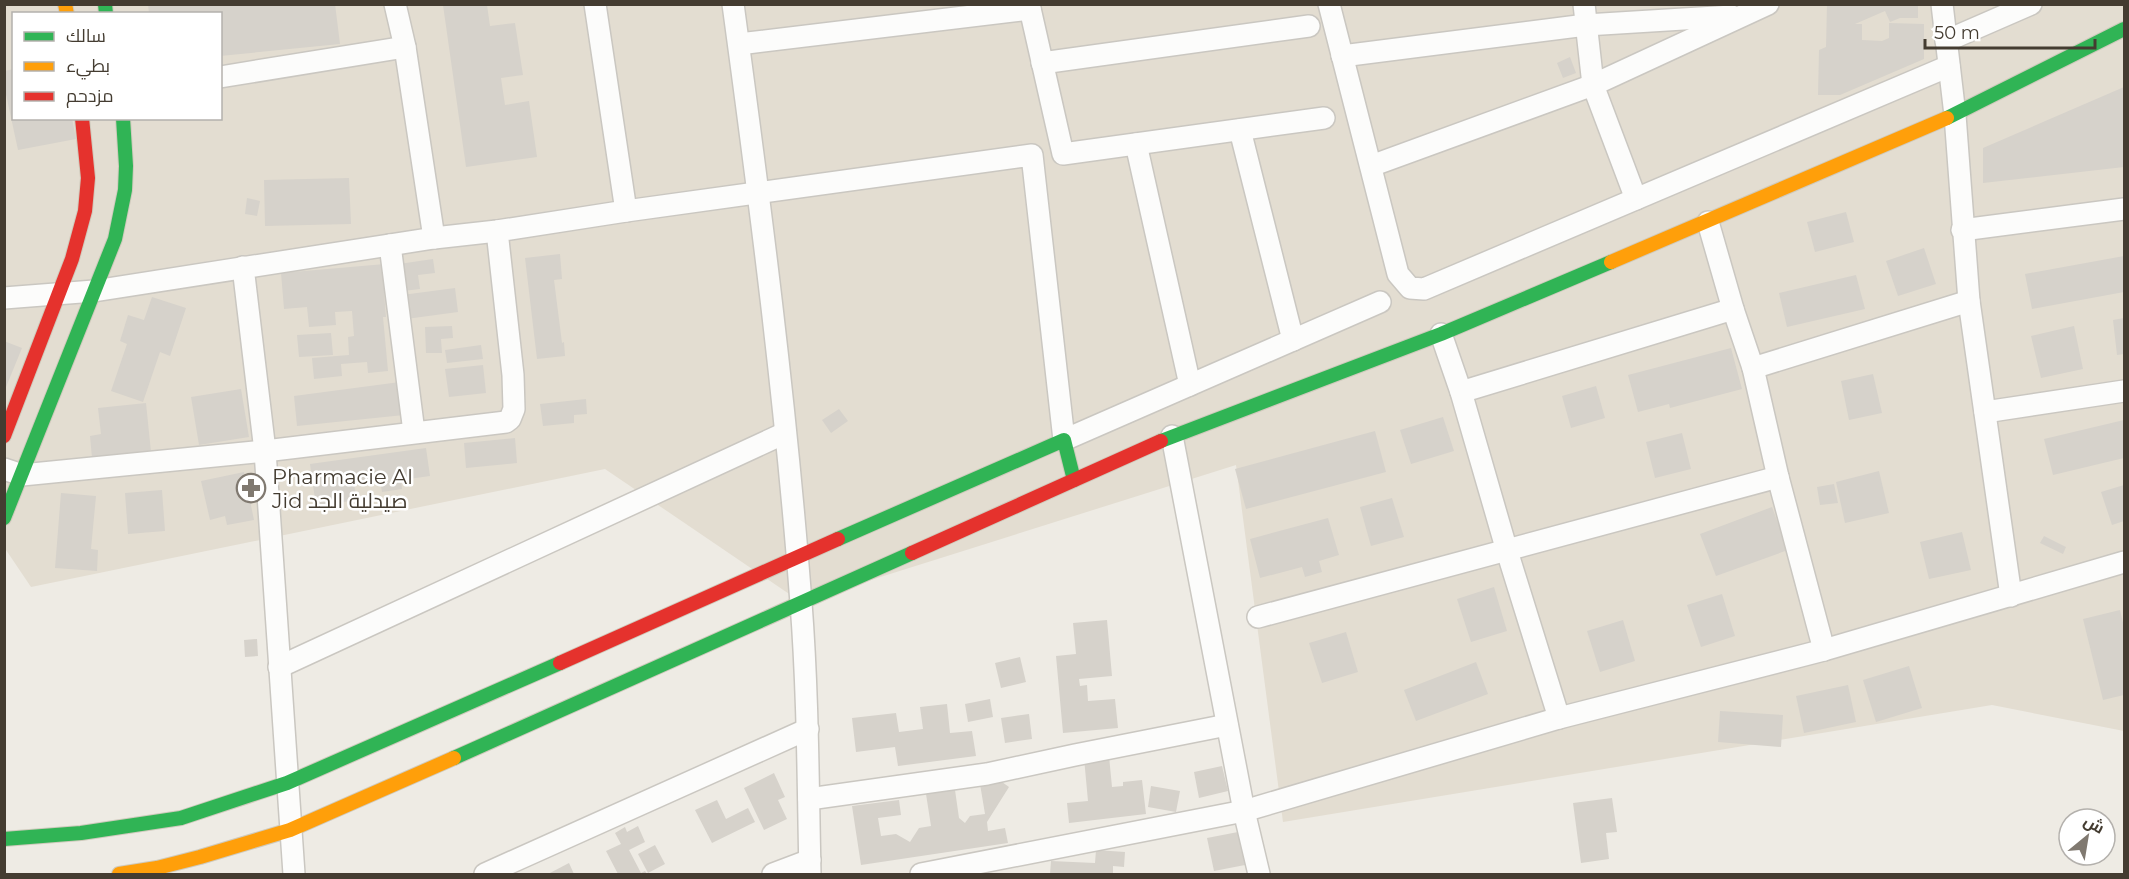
<svg xmlns="http://www.w3.org/2000/svg" width="2129" height="879" font-family="Montserrat,Cairo,sans-serif">
  <rect width="100%" height="100%" fill="#eeebe4"/>
  <!-- residential -->
  <path fill="#e3ddd1" fill-rule="evenodd" d="M4,5H2124V731L1992,705L1283,822L1236,465L801,602L605,469L31,587L4,547ZM14,14H220V118H14Z"/>
  <!-- building -->
  <g fill="#d6d2cb">
    <path d="M148,4H335L340,44L220,56V14H149Z"/>
    <path d="M1827,4H1918V18H1900L1890,22L1885,11L1855,24H1862V40L1882,41L1889,38V23L1924,24V59L1840,95H1818L1819,50L1826,47Z"/>
    <path d="M443,5H487L490,26L515,23L523,75L501,78L505,105L529,101L537,157L466,167Z"/>
    <path d="M1570,57L1576,73L1563,78L1557,63Z"/>
    <path d="M14,69V118H72L76,139L18,150L4,85V71Z"/>
    <path d="M2124,87V167L1983,183V148Z"/>
    <path d="M349,178L351,224L265,226L264,180Z"/>
    <path d="M247,198L260,201L257,216L245,214Z"/>
    <path d="M1846,212L1854,242L1815,252L1807,222Z"/>
    <path d="M1924,248L1936,284L1898,296L1886,261Z"/>
    <path d="M560,254L562,279L554,280L562,343L564,342L565,356L537,359L525,258Z"/>
    <path d="M2124,256V292L2032,309L2025,274Z"/>
    <path d="M433,259L435,273L418,275L420,289L403,291L399,264Z"/>
    <path d="M385,264L388,292H384L386,317H383L388,371L368,373L367,362L341,364L342,376L314,379L312,358L349,355L348,337L354,336L352,311L335,312L336,325L309,327L307,307L284,309L281,273Z"/>
    <path d="M1856,275L1865,309L1787,327L1779,293Z"/>
    <path d="M455,288L458,312L406,319L402,295Z"/>
    <path d="M152,297L186,308L170,356L160,352L143,402L111,391L127,344L120,341L128,315L144,320Z"/>
    <path d="M2124,318V354L2117,355L2113,320Z"/>
    <path d="M452,326L453,338L441,339L442,353H426L425,327Z"/>
    <path d="M2074,326L2083,369L2041,378L2031,336Z"/>
    <path d="M331,333L333,355L299,357L297,335Z"/>
    <path d="M4,341L22,348L4,392Z"/>
    <path d="M481,345L483,359L447,363L445,350Z"/>
    <path d="M1731,348L1742,389L1670,408L1669,404L1638,412L1628,375Z"/>
    <path d="M483,365L486,393L449,397L445,369Z"/>
    <path d="M1873,374L1882,413L1849,420L1841,381Z"/>
    <path d="M400,382L404,415L297,426L294,396Z"/>
    <path d="M1596,386L1605,418L1571,428L1562,396Z"/>
    <path d="M241,389L249,437L199,445L191,397Z"/>
    <path d="M586,399L587,414L574,415V423L543,426L540,404Z"/>
    <path d="M146,403L151,452L92,458L90,436L101,434L98,408Z"/>
    <path d="M839,409L848,421L831,433L822,420Z"/>
    <path d="M1443,417L1454,451L1411,464L1400,430Z"/>
    <path d="M2124,420V458L2053,475L2044,439Z"/>
    <path d="M1375,431L1386,472L1246,509L1235,469Z"/>
    <path d="M1682,433L1691,469L1655,478L1646,442Z"/>
    <path d="M515,438L517,463L466,468L464,443Z"/>
    <path d="M426,448L430,476L401,480L402,489L382,492L380,480L354,484L357,500L316,506L310,464Z"/>
    <path d="M1879,471L1889,513L1845,523L1836,482Z"/>
    <path d="M244,472L254,520L227,525L225,516L210,520L201,481Z"/>
    <path d="M1834,484L1838,503L1820,505L1817,487Z"/>
    <path d="M2124,485V521L2112,525L2101,492Z"/>
    <path d="M162,490L165,531L128,534L125,493Z"/>
    <path d="M61,493L96,496L91,549L98,550L97,571L55,568Z"/>
    <path d="M1392,498L1404,537L1371,546L1360,507Z"/>
    <path d="M1772,507L1788,550L1716,576L1700,534Z"/>
    <path d="M1328,518L1339,555L1319,561L1322,572L1305,577L1302,567L1260,578L1250,539Z"/>
    <path d="M1962,532L1971,570L1929,579L1920,542Z"/>
    <path d="M2044,536L2066,547L2063,554L2040,543Z"/>
    <path d="M1494,587L1507,631L1471,642L1457,599Z"/>
    <path d="M1722,594L1735,636L1701,647L1687,605Z"/>
    <path d="M2120,610L2124,627V695L2103,700L2083,619Z"/>
    <path d="M1107,620L1112,676L1079,679L1080,686L1087,685L1088,701L1115,699L1118,728L1063,733L1056,656L1076,654L1073,623Z"/>
    <path d="M1623,620L1635,661L1600,672L1587,631Z"/>
    <path d="M1346,632L1358,672L1322,683L1309,643Z"/>
    <path d="M257,639L258,656L245,657L244,640Z"/>
    <path d="M1020,657L1026,682L1001,688L995,663Z"/>
    <path d="M1476,662L1488,694L1416,721L1404,690Z"/>
    <path d="M1909,666L1922,708L1876,722L1863,680Z"/>
    <path d="M1848,685L1856,722L1804,733L1796,696Z"/>
    <path d="M990,699L993,717L968,722L965,704Z"/>
    <path d="M947,704L950,733L972,731L976,756L898,766L895,747L856,752L852,718L896,713L899,732L923,729L920,707Z"/>
    <path d="M1720,711L1783,715L1781,747L1718,742Z"/>
    <path d="M1029,714L1032,739L1005,743L1001,718Z"/>
    <path d="M1109,756L1112,787L1123,786V782L1142,780L1146,814L1069,823L1067,803L1088,801L1084,758Z"/>
    <path d="M1222,766L1228,791L1199,798L1194,772Z"/>
    <path d="M774,773L785,797L778,800L787,819L764,830L744,788Z"/>
    <path d="M1002,782L1009,787L987,822L988,831L1005,828L1008,843L861,865L852,806L899,800L901,815L878,818L881,836L896,834L910,842L919,828L931,826L926,794L955,790L959,818L965,823L970,816L985,814L980,784Z"/>
    <path d="M1151,786L1180,791L1176,812L1148,807Z"/>
    <path d="M1612,798L1617,832L1606,833L1609,859L1581,863L1573,803Z"/>
    <path d="M717,800L726,819L748,808L755,822L712,843L695,810Z"/>
    <path d="M638,826L645,842L629,850L641,873L645,871L647,874H618L606,851L621,844L615,833L625,827L627,832Z"/>
    <path d="M1238,832L1245,865L1214,871L1207,838Z"/>
    <path d="M655,845L665,864L648,873L638,854Z"/>
    <path d="M1096,850L1125,852L1124,867L1113,866V874H1050L1051,861L1095,863Z"/>
    <path d="M569,863L574,874H548Z"/>
  </g>
  <g fill="none" stroke-linecap="round" stroke-linejoin="round">
    <!-- street casing -->
    <g stroke="#cac7c1" stroke-width="24">
      <g id="street">
        <path d="M395,4L405,47L434,238"/>
        <path d="M595,4L626,211"/>
        <path d="M733,4C760,203 786,403 801,603C808,693 808,784 810,874"/>
        <path d="M1029,4L1063,154L1324,118"/>
        <path d="M1329,4L1398,274L1410,288L1424,289L1949,66"/>
        <path d="M1584,4L1593,85L1636,199"/>
        <path d="M1942,4L1955,115L1969,301L2011,596"/>
        <path d="M1946,41L2031,4"/>
        <path d="M739,44L1030,9"/>
        <path d="M1342,56L1586,25L1732,16"/>
        <path d="M1042,63L1309,26"/>
        <path d="M220,77L405,47"/>
        <path d="M1240,130L1293,340"/>
        <path d="M1136,144L1190,385"/>
        <path d="M1371,166L1593,85L1768,4"/>
        <path d="M1708,222L1733,309"/>
        <path d="M1962,230L2124,209"/>
        <path d="M390,245L414,432"/>
        <path d="M243,267L265,451L294,874"/>
        <path d="M4,298L94,291L434,238L497,231L626,211L1032,155L1064,440L1380,302"/>
        <path d="M1441,334L1461,392L1507,551L1559,718"/>
        <path d="M1753,368L1969,301"/>
        <path d="M1461,392L1733,309L1753,368L1778,477L1824,650"/>
        <path d="M1985,412L2124,391"/>
        <path d="M1172,436L1244,811L1259,874"/>
        <path d="M4,469L22,475L265,451L506,422L510,419L514,409L513,375L497,231"/>
        <path d="M1258,617L1778,477"/>
        <path d="M279,667L785,433"/>
        <path d="M809,799L987,774L1075,755L1227,725"/>
        <path d="M485,874L808,729"/>
        <path d="M773,874L810,860"/>
        <path d="M921,874L1244,811L1559,718L1824,650L2124,562"/>
      </g>
    </g>
    <!-- fast casing -->
    <g stroke="#cfcabc" stroke-width="16">
      <g id="fast">
        <path d="M105,4L106,14"/>
        <path d="M1947,118L2124,29"/>
        <path d="M1161,441L1441,334L1611,262"/>
        <path d="M4,518L115,239L125,190L126,166L123,118"/>
        <path d="M838,539L1064,440L1074,480"/>
        <path d="M454,758L912,553"/>
        <path d="M4,839L81,833L181,818L287,783L560,663"/>
      </g>
    </g>
    <!-- slow casing -->
    <g stroke="#cfcabc" stroke-width="16">
      <g id="slow">
        <path d="M65,4L67,14"/>
        <path d="M1611,262L1947,118"/>
        <path d="M119,874L157,868L200,857L290,830L454,758"/>
      </g>
    </g>
    <!-- jam casing -->
    <g stroke="#cfcabc" stroke-width="16">
      <g id="jam">
        <path d="M4,436L72,259L85,211L88,178L82,118"/>
        <path d="M912,553L1161,441"/>
        <path d="M560,663L838,539"/>
      </g>
    </g>
    <!-- street -->
    <use href="#street" stroke="#fcfcfb" stroke-width="21"/>
    <!-- fast -->
    <use href="#fast" stroke="#30b455" stroke-width="14"/>
    <!-- slow -->
    <use href="#slow" stroke="#ff9f0a" stroke-width="14"/>
    <!-- jam -->
    <use href="#jam" stroke="#e5322d" stroke-width="14"/>
  </g>
  <!-- icons -->
  <defs>
    <g id="pharmacy-ring" transform="scale(1.5)"><circle r="9.5" fill="#fff" stroke="#807970" stroke-width="1.5"/><path d="M-2-6h4v4h4v4h-4v4h-4v-4h-4v-4h4Z" fill="#807970"/></g>
  </defs>
  <g fill-rule="evenodd">
    <use href="#pharmacy-ring" x="251" y="488"/>
  </g>
  <g text-anchor="middle" dominant-baseline="central" stroke-width="5" stroke-linejoin="round" paint-order="stroke">
    <!-- poi labels -->
    <g font-size="21" fill="#443c31" stroke="#fff" text-anchor="start">
      <text x="272" y="476">Pharmacie Al<tspan x="272" dy="24">Jid صيدلية الجد</tspan></text>
    </g>
  </g>
  <!-- border -->
  <rect width="2129" height="879" fill="none" stroke="#443c31" stroke-width="12"/>
  <!-- legend -->
  <rect x="12" y="12" width="210" height="108" fill="#ffffff" stroke="#b4b1ad" stroke-width="1.5"/>
  <rect x="24" y="32" width="30" height="9" fill="#30b455" stroke="#b4b1ad" stroke-width="1.5"/>
  <text x="66" y="42" font-size="18" fill="#443c31">سالك</text>
  <rect x="24" y="62" width="30" height="9" fill="#ff9f0a" stroke="#b4b1ad" stroke-width="1.5"/>
  <text x="66" y="72" font-size="18" fill="#443c31">بطيء</text>
  <rect x="24" y="92" width="30" height="9" fill="#e5322d" stroke="#b4b1ad" stroke-width="1.5"/>
  <text x="66" y="102" font-size="18" fill="#443c31">مزدحم</text>
  <!-- north arrow -->
  <g transform="translate(2087 837) rotate(30)"><circle r="28" fill="#ffffff" stroke="#b4b1ad" stroke-width="1.5"/>
  <path d="M0-4.5L10 22L0 15L-10 22Z" fill="#807970"/>
  <text y="-9" font-size="16" font-weight="bold" text-anchor="middle" fill="#443c31">ش</text>
  </g>
  <!-- scale -->
  <path d="M1925 39v9h170v-9" fill="none" stroke="#443c31" stroke-width="3"/>
  <text x="1934" y="39" font-size="18" fill="#443c31" stroke="#ffffff" stroke-width="4.5" paint-order="stroke">50 m</text>
</svg>
